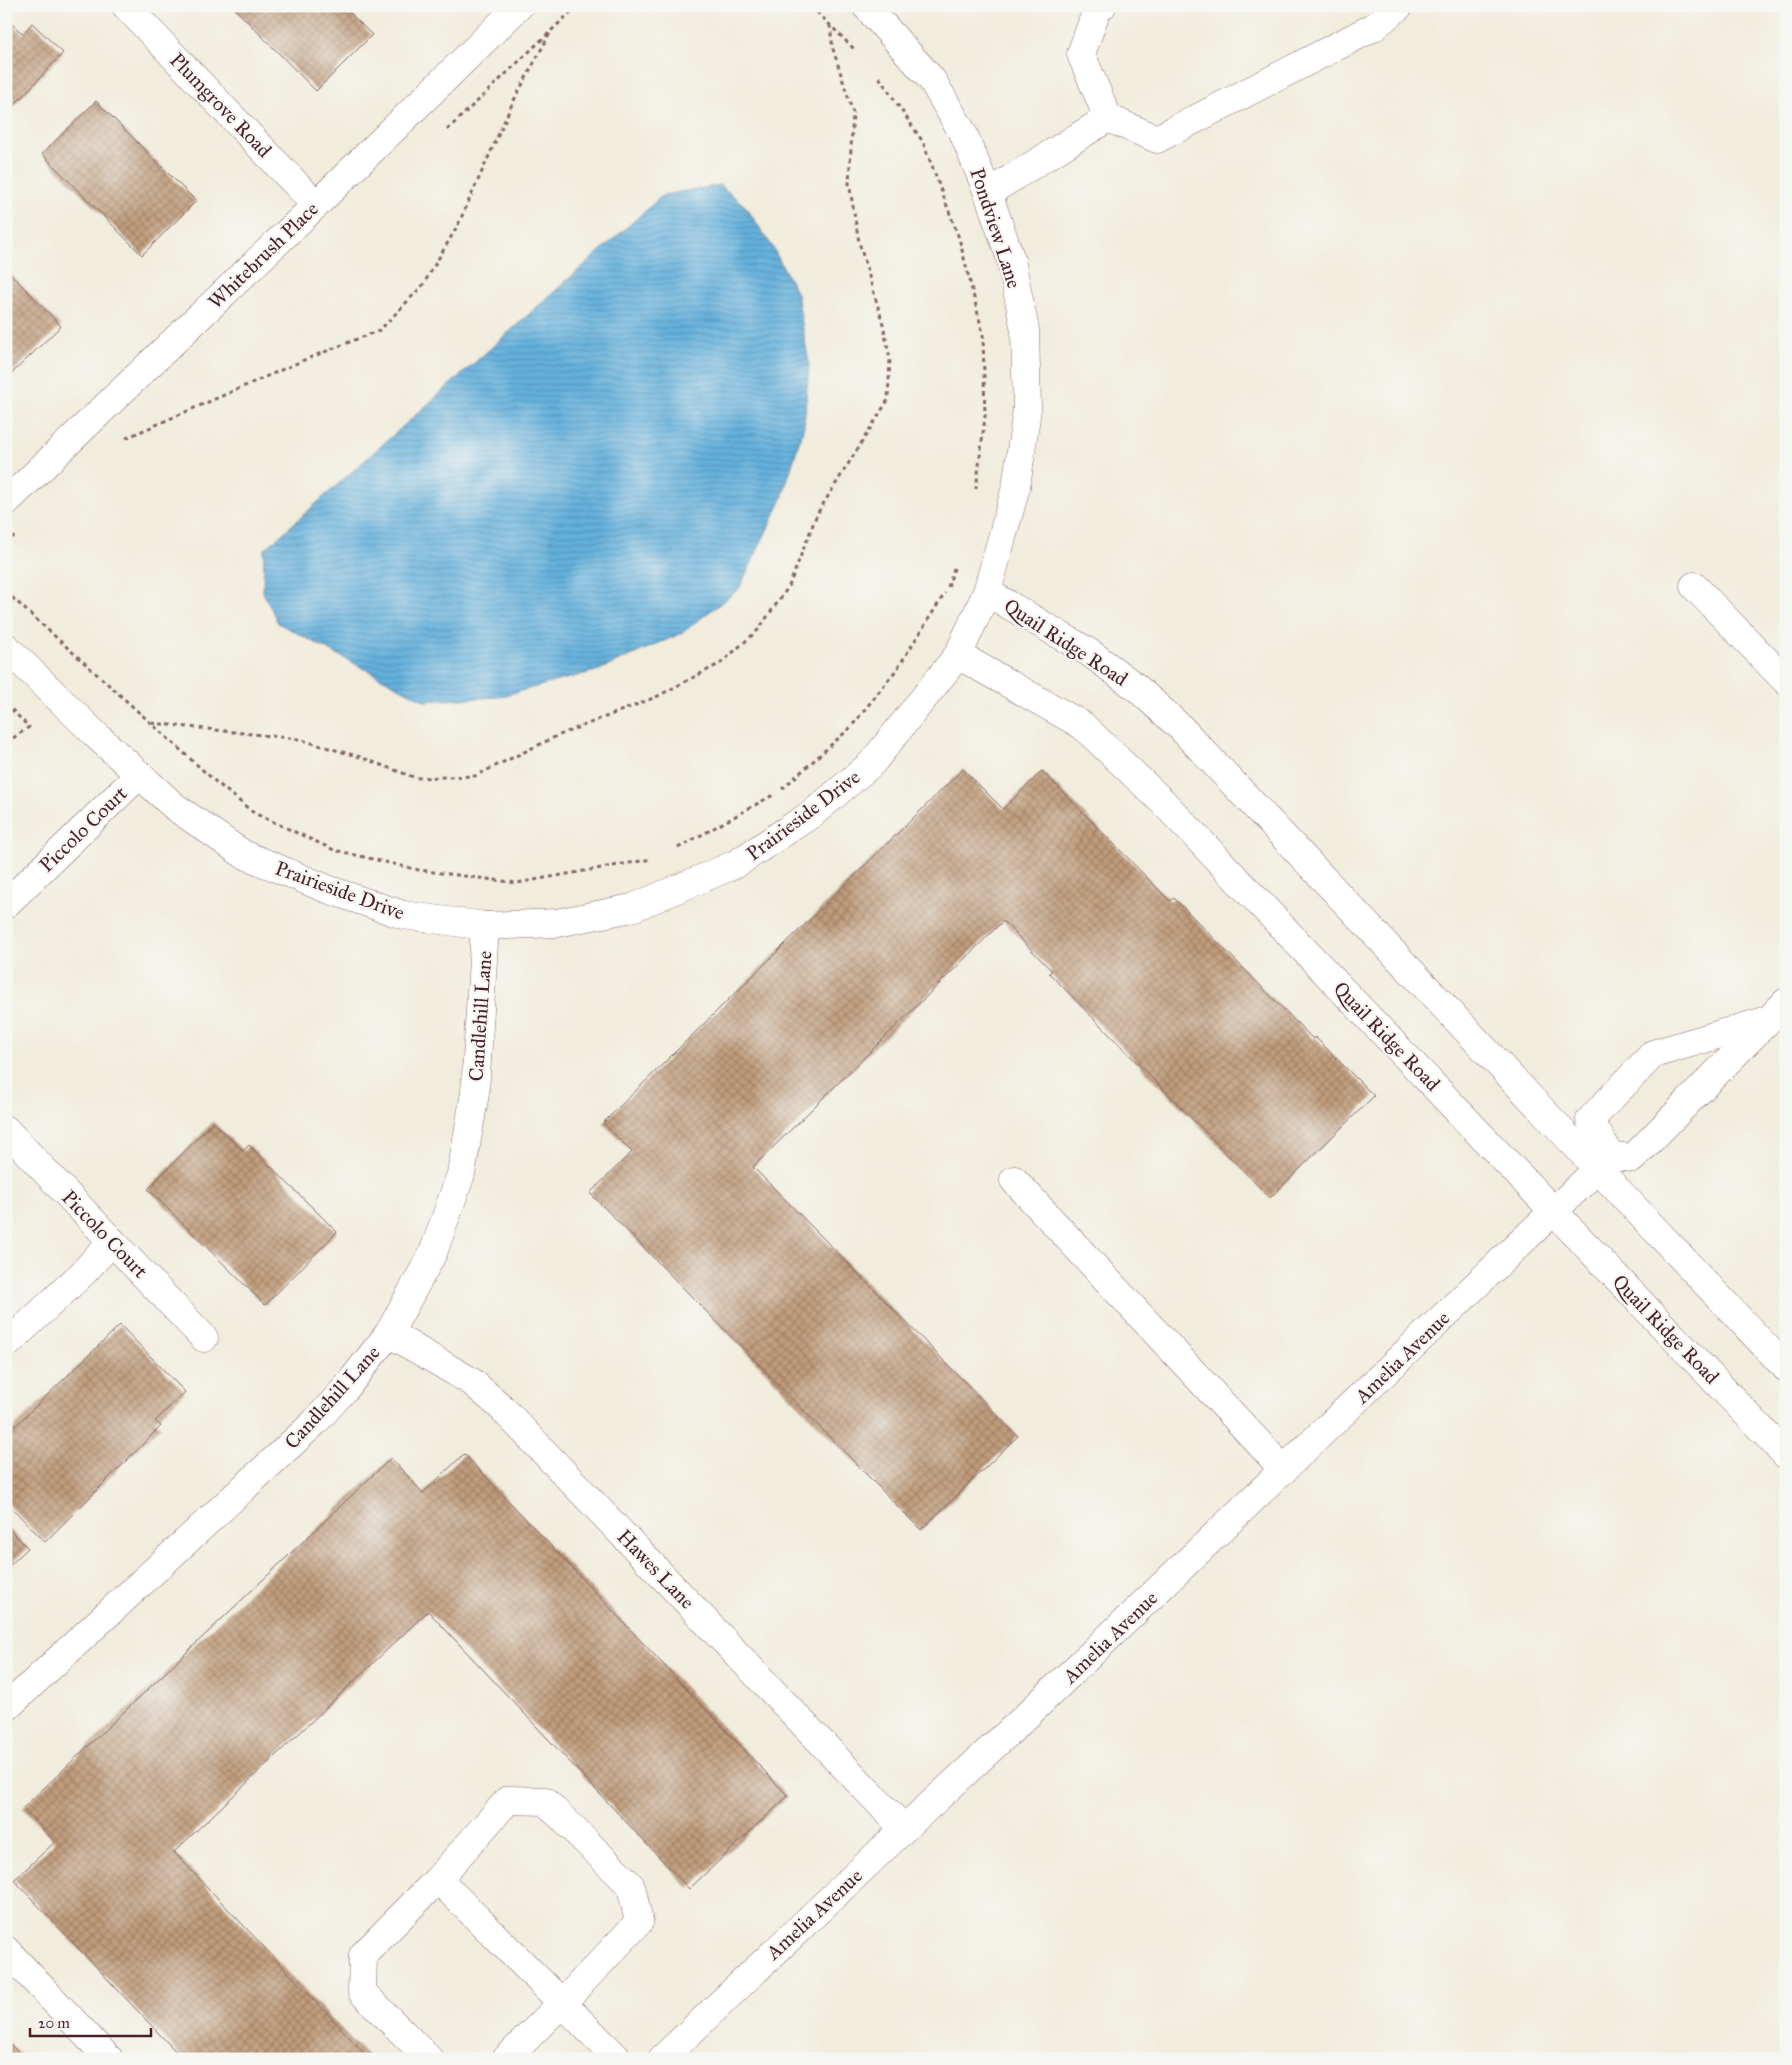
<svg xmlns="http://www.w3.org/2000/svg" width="1792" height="2065" font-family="'IM FELL Great Primer',serif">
  <defs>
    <pattern id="water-rules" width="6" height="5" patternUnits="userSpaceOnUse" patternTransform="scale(1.25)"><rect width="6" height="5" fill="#63b1dd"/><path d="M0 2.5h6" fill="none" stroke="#548fb3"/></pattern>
    <pattern id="building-cross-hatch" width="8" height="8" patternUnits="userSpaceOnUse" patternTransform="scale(1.25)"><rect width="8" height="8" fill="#c09d7c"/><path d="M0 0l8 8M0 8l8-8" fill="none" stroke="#9e7f66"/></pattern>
  </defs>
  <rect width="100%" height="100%" fill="#f6f6f2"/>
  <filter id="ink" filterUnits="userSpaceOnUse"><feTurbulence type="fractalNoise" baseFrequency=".02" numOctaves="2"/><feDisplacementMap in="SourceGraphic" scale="10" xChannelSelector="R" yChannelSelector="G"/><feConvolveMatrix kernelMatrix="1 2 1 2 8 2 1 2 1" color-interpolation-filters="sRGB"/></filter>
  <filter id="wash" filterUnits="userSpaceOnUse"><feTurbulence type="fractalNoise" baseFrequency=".0096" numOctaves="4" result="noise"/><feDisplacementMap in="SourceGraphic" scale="20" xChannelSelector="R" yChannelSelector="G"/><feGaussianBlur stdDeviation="1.12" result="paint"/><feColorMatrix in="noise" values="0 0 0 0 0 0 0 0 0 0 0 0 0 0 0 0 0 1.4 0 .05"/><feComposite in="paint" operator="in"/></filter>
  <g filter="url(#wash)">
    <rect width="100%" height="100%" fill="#f1ecdb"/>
    <!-- water -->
    <path fill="url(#water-rules)" stroke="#566884" d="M720,185L745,206L772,246L797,294L809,364L804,426L781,501L739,589L682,633L599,670L498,697L425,701L278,623L263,592L264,550L663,195Z"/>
    <g id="blocks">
      <!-- building -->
      <g fill="url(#building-cross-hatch)">
        <path d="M232,6H343L372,35L316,91Z"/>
        <path d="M6,19L23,34L32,23L63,53L6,114Z"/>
        <path d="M96,101L196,201L142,255L42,154Z"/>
        <path d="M6,269L61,326L6,379Z"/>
        <path d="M963,769L1003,809L1042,771L1170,901L1174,898L1313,1039L1315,1037L1374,1096L1270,1198L1049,973L1052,971L1003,921L753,1167L1018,1436L921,1530L590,1193L632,1152L603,1123Z"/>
        <path d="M213,1122L243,1151L249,1145L337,1232L265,1305L148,1189Z"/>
        <path d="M120,1325L185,1392L155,1421L161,1426L45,1542L6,1502V1435Z"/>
        <path d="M464,1454L788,1796L689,1889L428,1611L174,1852L370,2059H183L14,1880L55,1842L23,1808L391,1458L423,1493Z"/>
        <path d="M6,1526L28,1548L6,1569Z"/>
        <path d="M6,2040L25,2059H6Z"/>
      </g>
    </g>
  </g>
  <g filter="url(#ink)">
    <use href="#blocks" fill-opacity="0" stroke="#846769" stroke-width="1"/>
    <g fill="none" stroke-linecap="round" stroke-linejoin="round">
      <!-- minor casing -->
      <g stroke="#846769" stroke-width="29">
        <g id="minor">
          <path d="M126,6L316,205"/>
          <path d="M1102,6L1096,12L1081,54L1108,118L1157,139L1374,27L1399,6"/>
          <path d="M988,193L1108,118"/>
          <path d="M6,502L316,205L519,6"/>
          <path d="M1694,586L1786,681"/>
          <path d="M987,592L1090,653L1137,688L1181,728L1786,1368"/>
          <path d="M6,647L98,737L175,807L243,854L327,889L403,915L485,926L557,923L632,908L736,864L813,813L872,763L958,655L987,592L1016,487L1027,409L1025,330L1011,260L988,193L964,135L932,80L866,6"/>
          <path d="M958,655L1082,725L1164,803L1786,1455"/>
          <path d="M6,904L139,775"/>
          <path d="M6,1130L204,1338"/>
          <path d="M1611,1156L1590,1120L1653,1054L1768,1020"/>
          <path d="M1014,1180L1284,1470"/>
          <path d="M389,1333L472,1382L501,1407L904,1829"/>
          <path d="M6,1345L83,1273L112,1241"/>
          <path d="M6,1708L315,1422L346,1388L389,1333L433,1253L461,1174L475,1093L485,926"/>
          <path d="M438,1879L618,2059"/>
          <path d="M6,1950L109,2059"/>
          <path d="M429,2059L362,1992L363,1955L438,1879L508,1800L545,1801L631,1886L639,1922L562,2003L506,2059"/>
          <path d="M662,2059L904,1829L1021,1721L1611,1156L1633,1158L1786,1002"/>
        </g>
      </g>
      <!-- path -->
      <g stroke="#846769" stroke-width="3" stroke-dasharray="4 4" stroke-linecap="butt">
        <path d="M811,6L855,50"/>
        <path d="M879,77L923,142L959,238L983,334L985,417L976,489"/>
        <path d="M447,130L577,6"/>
        <path d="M126,438L304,360L380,330L423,285L458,225L513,102L550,33"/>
        <path d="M6,543L14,536"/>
        <path d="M948,587L955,565"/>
        <path d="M6,592L216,782L254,813L334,850L419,870L517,883L652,859"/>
        <path d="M6,704L29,727L6,743"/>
        <path d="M152,723L298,739L360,757L416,778L475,776L557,736L656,697L721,663L758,630L789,586L817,514L888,400L890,359L883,324L859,242L849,183L853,113L833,49L830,26"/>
        <path d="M782,789L851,727L897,669L945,593"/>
        <path d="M678,848L773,795"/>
      </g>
      <!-- minor -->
      <use href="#minor" stroke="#fff" stroke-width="28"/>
    </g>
  </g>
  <g text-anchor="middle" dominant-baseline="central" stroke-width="4.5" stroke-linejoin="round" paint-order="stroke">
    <!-- street labels -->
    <g font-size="20" fill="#4a1f2b" stroke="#f6f6f2">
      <text transform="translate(221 105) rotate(46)">Plumgrove Road</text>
      <text transform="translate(996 228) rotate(72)">Pondview Lane</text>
      <text transform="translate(263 255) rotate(-44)">Whitebrush Place</text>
      <text transform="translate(1066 642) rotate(33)">Quail Ridge Road</text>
      <text transform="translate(803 815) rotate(-37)">Prairieside Drive</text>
      <text transform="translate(83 829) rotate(-44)">Piccolo Court</text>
      <text transform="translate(340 890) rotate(20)">Prairieside Drive</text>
      <text transform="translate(480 1016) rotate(-86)">Candlehill Lane</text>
      <text transform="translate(1387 1036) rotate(46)">Quail Ridge Road</text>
      <text transform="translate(105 1234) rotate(46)">Piccolo Court</text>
      <text transform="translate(1666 1329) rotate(46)">Quail Ridge Road</text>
      <text transform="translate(1402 1357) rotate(-44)">Amelia Avenue</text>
      <text transform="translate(332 1397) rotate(-48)">Candlehill Lane</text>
      <text transform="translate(656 1569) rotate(46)">Hawes Lane</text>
      <text transform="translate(1110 1637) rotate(-44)">Amelia Avenue</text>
      <text transform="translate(814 1914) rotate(-43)">Amelia Avenue</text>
    </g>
  </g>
  <!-- margin -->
  <rect width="1792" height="2065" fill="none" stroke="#f6f6f2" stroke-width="25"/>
  <!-- scale -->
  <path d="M30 2028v8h121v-8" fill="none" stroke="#4a1f2b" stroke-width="2.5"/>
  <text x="38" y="2028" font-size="15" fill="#4a1f2b" stroke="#f6f6f2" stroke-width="4" paint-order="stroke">20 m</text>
</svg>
